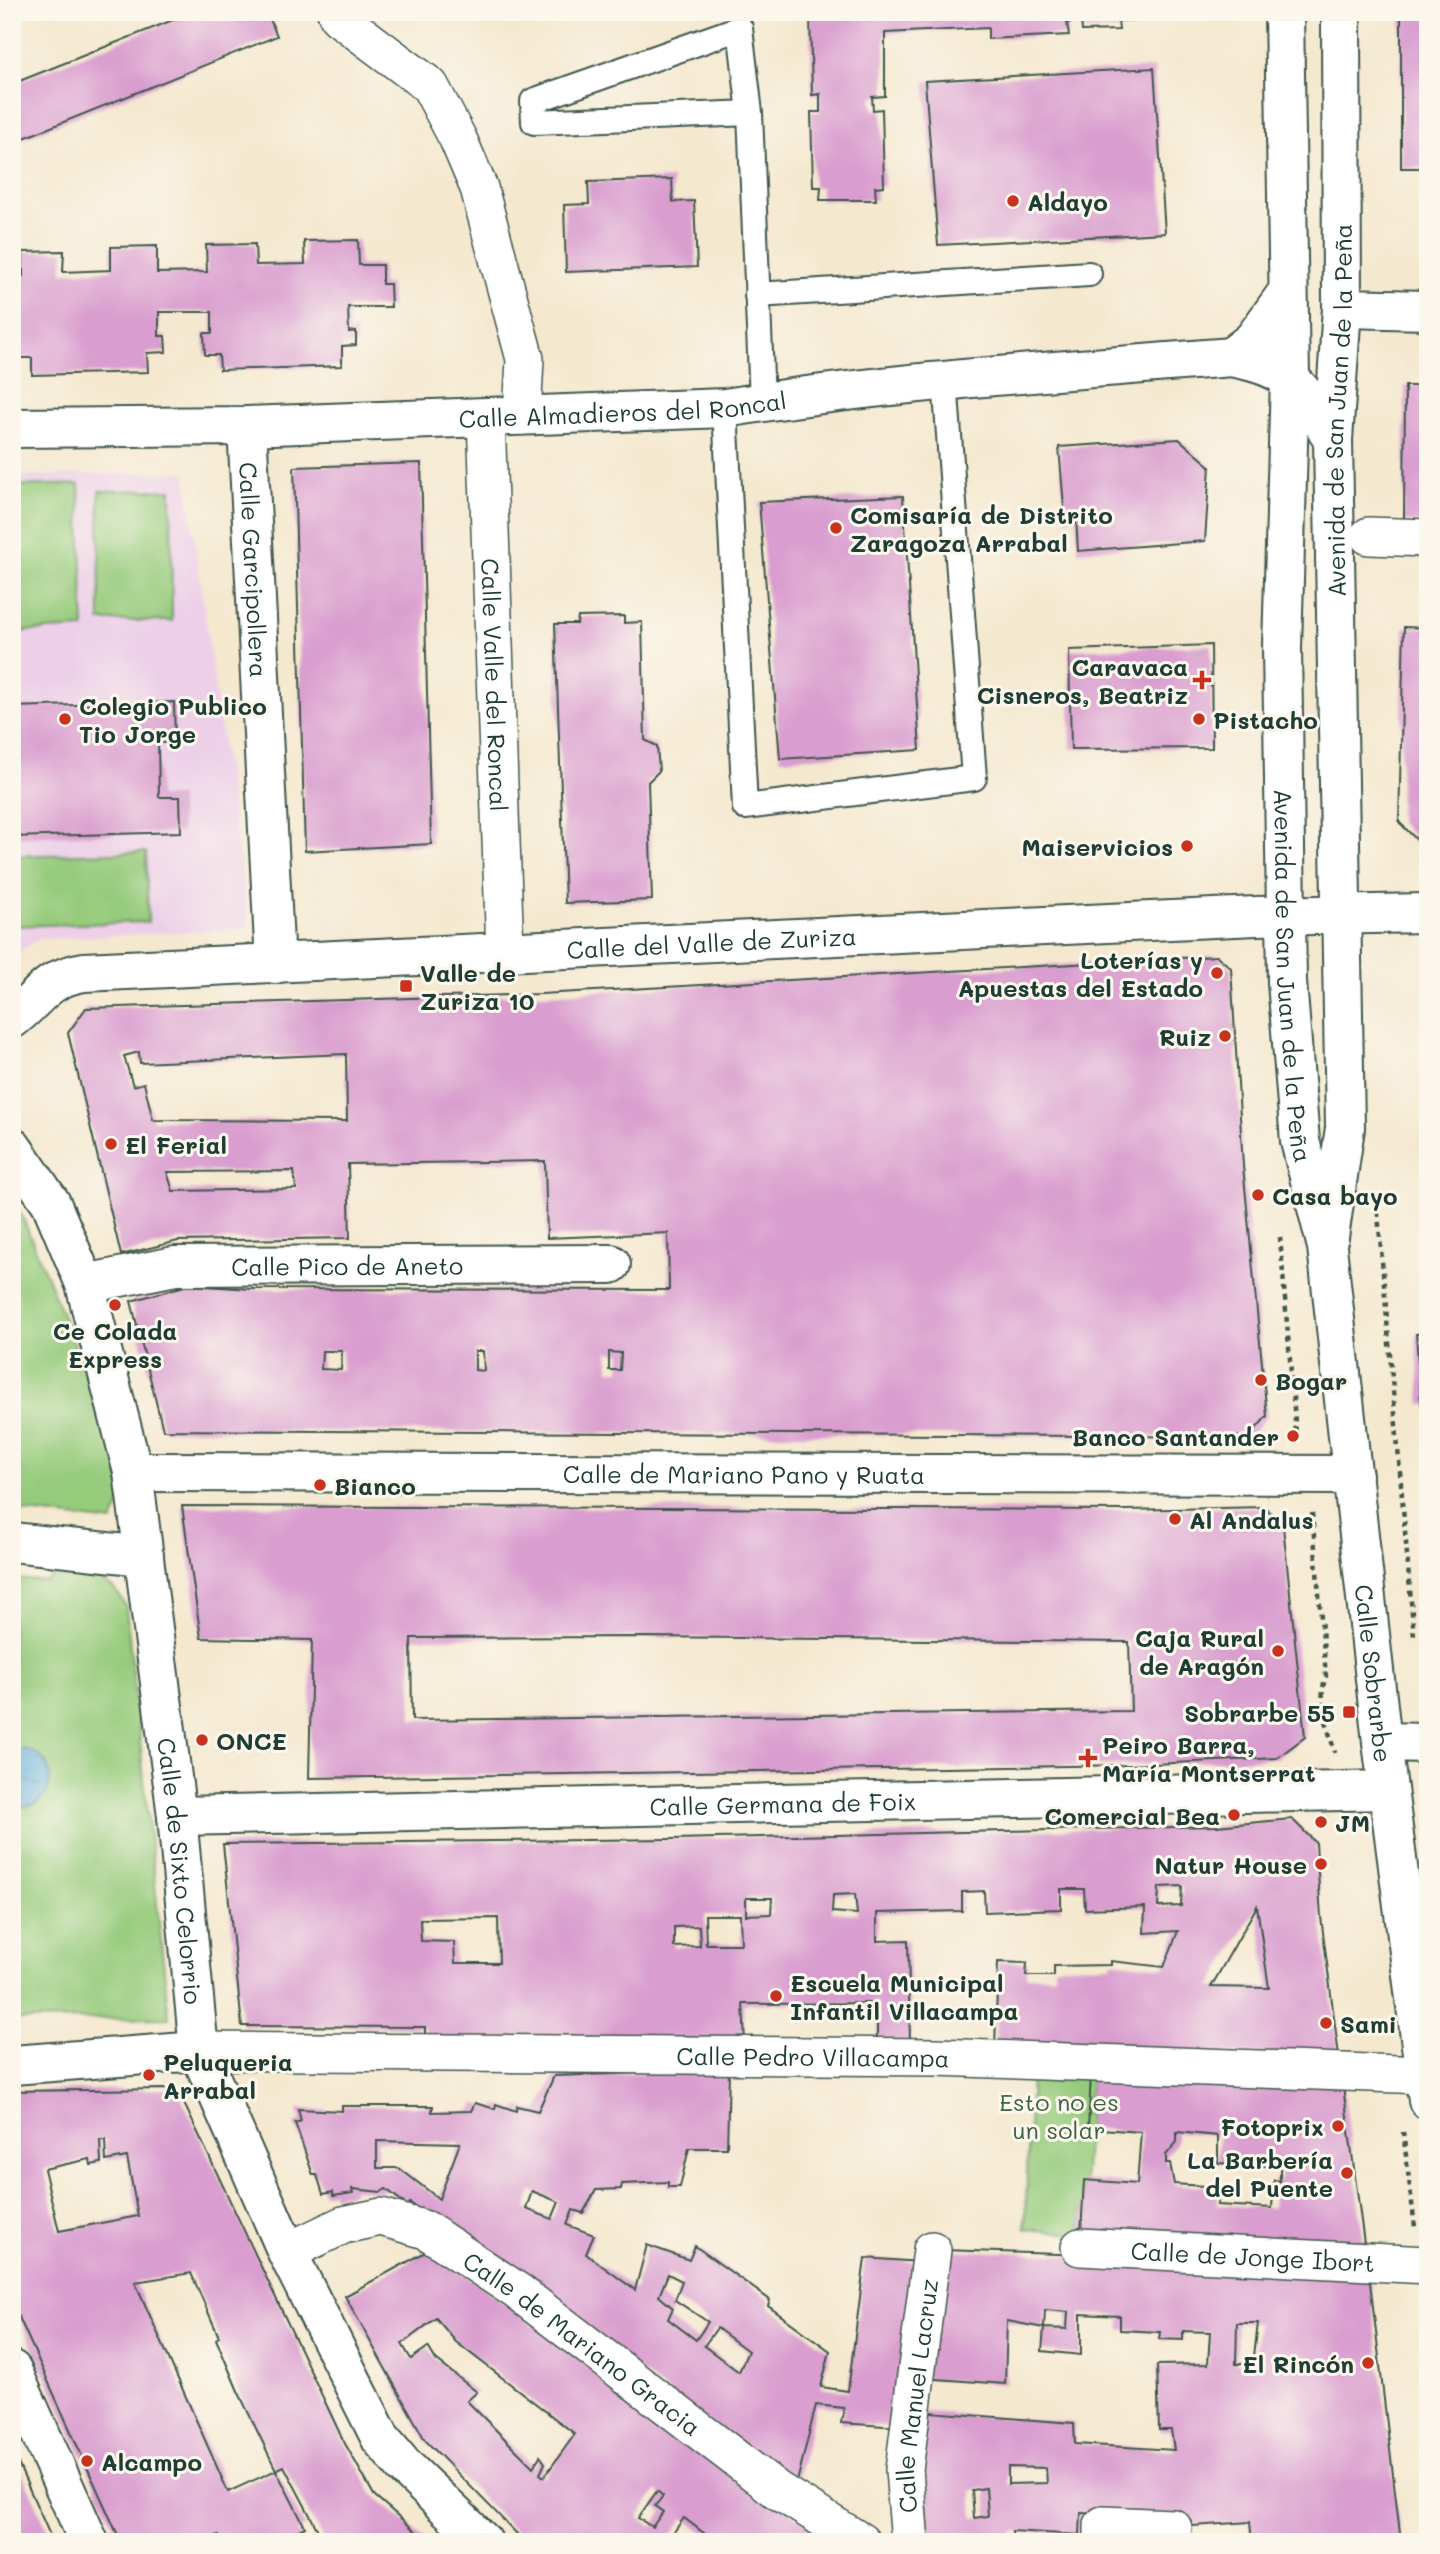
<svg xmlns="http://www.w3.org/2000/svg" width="1440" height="2554" font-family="Mali,sans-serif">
  <defs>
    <pattern id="water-ripples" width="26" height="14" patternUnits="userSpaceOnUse" patternTransform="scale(1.75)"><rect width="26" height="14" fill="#66b0de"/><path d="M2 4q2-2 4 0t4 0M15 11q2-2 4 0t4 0" fill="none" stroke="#5390b5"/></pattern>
  </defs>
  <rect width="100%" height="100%" fill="#fbf7ec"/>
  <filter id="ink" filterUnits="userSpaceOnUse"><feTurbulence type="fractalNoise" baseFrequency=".0143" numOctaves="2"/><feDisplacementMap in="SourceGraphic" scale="14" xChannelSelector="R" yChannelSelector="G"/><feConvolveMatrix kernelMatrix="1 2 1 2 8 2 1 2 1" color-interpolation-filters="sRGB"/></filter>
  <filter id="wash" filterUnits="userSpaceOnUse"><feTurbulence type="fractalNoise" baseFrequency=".00686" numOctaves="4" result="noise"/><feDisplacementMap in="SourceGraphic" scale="28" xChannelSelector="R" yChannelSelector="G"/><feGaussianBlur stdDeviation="1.57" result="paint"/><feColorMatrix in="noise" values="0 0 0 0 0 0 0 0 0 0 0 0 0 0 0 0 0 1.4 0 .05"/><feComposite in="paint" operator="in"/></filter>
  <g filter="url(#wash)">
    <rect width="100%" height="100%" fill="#f4e8cf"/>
    <!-- built -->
    <path fill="#edd0e8" d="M185,472L249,929L40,939L12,955V476Z"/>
    <!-- green -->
    <g fill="#96cb7c" stroke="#5a8458" stroke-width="2">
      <path d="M79,484L84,628L12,632V486Z"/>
      <path d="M171,490L172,621H100L99,491Z"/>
      <path d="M146,852L148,922L12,926V856Z"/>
      <path d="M12,1202L22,1216L116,1446L126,1490L112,1522L12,1510Z"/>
      <path d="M60,1571C90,1575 113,1577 126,1608L169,2018L12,2020V1579L46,1581Z"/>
      <path d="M1031,2073L1091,2076L1081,2234L1025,2229Z"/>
    </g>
    <!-- water -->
    <path fill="url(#water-ripples)" stroke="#427689" stroke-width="2" d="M23,1749C48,1755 56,1773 45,1796L35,1804L22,1807L12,1804V1752Z"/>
    <g id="blocks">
      <!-- building -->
      <g fill="#d99dcf" fill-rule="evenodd">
        <path d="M193,12H267L277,36L14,142L12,84Z"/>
        <path d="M819,12H1163V19L1118,21L1119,30L1082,31L1081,20L1067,23L1069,35L988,39V28L885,33V96L872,97L873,110L882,109L884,186L875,187L876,200H820L821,187H813L811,112H820V94L812,95L810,17L819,16Z"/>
        <rect x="1401" y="12" width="27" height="156"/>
        <path d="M1154,68L1165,233L938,245L925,81Z"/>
        <path d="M672,179L673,202L694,201L697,267L566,272L564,205L589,204L588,182Z"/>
        <path d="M358,240L359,265H382V284H390L391,307H348L349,332L356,331V345L342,346V366L220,370L219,355H205L204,333H212V312H159V336H165L166,352L147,353L148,372L32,375V358H16L15,343L21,342V313H12V277L23,276V252L64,251L63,272L111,270V247L157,246V273L207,272L206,245L255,244L256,265L305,264L304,241Z"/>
        <path d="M1405,386H1428V522H1404Z"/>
        <path d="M1179,439L1210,466L1205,541L1078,551L1076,517L1065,519L1059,447Z"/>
        <path d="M421,463L431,844L305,851L294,467Z"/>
        <path d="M903,496L920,750L780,759L759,502Z"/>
        <path d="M624,616V623L642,622L645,740L657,746L659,771L648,782L652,900L565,903L555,624H577L578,617Z"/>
        <path d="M1404,627L1428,628V851L1399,822Z"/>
        <path d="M1211,645L1212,748L1071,749L1069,650Z"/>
        <path d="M174,702L175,742L158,743L159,797H180L181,832L12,837V707Z"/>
        <path d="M1217,956L1231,968L1243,1166L1267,1416L1249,1437L163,1430L131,1301L188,1285L252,1289L669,1290L668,1233L547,1238L545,1161L348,1164L350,1238L178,1241L121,1255L68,1033L86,1008L541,994ZM139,1052L140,1063L346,1054L347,1121L153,1120L144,1083L133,1086L124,1056ZM294,1171L296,1189L173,1191L167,1172ZM322,1351H342L341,1370L321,1369ZM475,1351H483L484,1371L475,1370ZM609,1352L621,1353L620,1370H609Z"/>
        <path d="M1428,1333V1404H1421L1416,1334Z"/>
        <path d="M182,1506L1126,1510L1265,1507L1283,1526L1305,1737L1277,1758L1131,1765L309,1778L312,1640L201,1638ZM645,1637L1129,1642L1131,1711L412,1720L411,1638Z"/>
        <path d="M1292,1819L1316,1843L1321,1917L1339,2056L995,2047L998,1962L1027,1963L1026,1976H1054V1966L1111,1965V1961L1164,1967L1178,1931L1144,1933L1145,1907L1085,1909L1084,1889H1061V1909L985,1912L984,1891L962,1892V1911L877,1913V1941L908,1940L910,2042L877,2041V2003L743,2004L745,2042H425V2027L242,2026L223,1844L673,1839L1217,1826ZM1182,1886L1181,1906L1158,1907L1159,1887ZM855,1894L857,1914L832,1912L833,1895ZM746,1898H772L771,1914L746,1915ZM1257,1906L1269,1988L1211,1987ZM705,1915H740L741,1944H706ZM498,1918L499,1963H455L454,1942L421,1941L420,1919ZM699,1926L700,1946L674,1947V1927Z"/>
        <path d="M729,2070L727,2148H689L680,2187H668V2182L622,2184L621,2189L596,2190L583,2213L573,2210L567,2225L594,2235L586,2254L635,2290L647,2245L689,2260L695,2246L770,2300L768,2306L830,2351L821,2387L848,2391L865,2258L920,2262L899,2427L841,2423L844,2408L816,2405L796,2486L410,2203L408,2206L386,2189L381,2192L352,2189L353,2193L333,2196V2192L323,2194L317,2175H313L295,2123L301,2121L298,2109L342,2111V2106H433L432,2112L471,2111L475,2103L495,2109L496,2104L516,2111L517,2106L538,2111L554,2076ZM377,2141L460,2143L439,2199L399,2168H377ZM532,2191L559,2202L552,2219L526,2209ZM668,2274L682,2281L675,2300L708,2322L696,2340L668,2319L673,2308L659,2296ZM717,2328L748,2351L739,2372L704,2346Z"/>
        <path d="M1091,2076L1342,2079L1364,2243L1081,2234L1084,2180L1137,2184L1141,2132L1088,2128ZM1177,2132L1218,2136V2163L1280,2167V2181L1274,2180L1272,2208L1217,2205L1219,2187L1174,2184L1170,2163H1166V2155L1177,2142Z"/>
        <path d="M167,2089L181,2097L343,2440L374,2495L428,2542H324L284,2466L276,2470L238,2391L216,2339L219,2337L191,2273L135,2282L228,2492L276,2470L305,2527L297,2531L304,2542H223L219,2535L202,2542H121L12,2302V2091ZM100,2140H105L106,2161L127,2157L138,2216L59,2231L44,2169L90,2159L91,2165L101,2163Z"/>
        <path d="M431,2249L833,2542H726L717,2535L713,2540L684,2518L671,2536L679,2542H525L425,2440L345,2296ZM436,2318L456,2342L575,2434L544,2477L540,2474L545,2463L540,2456L533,2467L467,2401L477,2392L436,2360L428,2347L411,2359L402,2344ZM657,2491L663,2496L655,2506L663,2512L652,2527L638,2518Z"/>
        <path d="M944,2250L1368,2265L1401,2542H1252L1250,2522L1179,2527L1178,2517L1081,2513L1080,2535L1012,2531L1013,2542H920L917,2411L1074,2423L1075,2444L1174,2450L1171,2430H1159L1157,2365L1208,2364L1210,2332L1183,2331V2340L1159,2339L1160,2332L1120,2330V2316L1081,2314V2355L1042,2351L1044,2328L1067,2329L1068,2312L1045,2310L1044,2328L1007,2321L1005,2384L923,2378ZM1237,2323H1258L1253,2364H1236ZM1008,2467L1046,2468L1047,2483L1008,2484ZM986,2488L988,2516L974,2518L972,2490Z"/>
        <path d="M12,2450L53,2542H12Z"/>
      </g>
    </g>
  </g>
  <g filter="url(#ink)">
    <use href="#blocks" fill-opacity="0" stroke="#3f574b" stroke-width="2"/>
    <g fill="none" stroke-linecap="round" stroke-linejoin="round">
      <!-- service casing -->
      <g stroke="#3f574b" stroke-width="28">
        <g id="service">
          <path d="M750,113L534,122L533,101L740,28L750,113L762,401"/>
          <path d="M757,295L1089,274"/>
          <path d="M725,408L745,807L974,778L945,380"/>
        </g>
      </g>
      <!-- pedestrian casing -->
      <g stroke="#3f574b" stroke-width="40">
        <g id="pedestrian">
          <path d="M336,12L338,17L430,86L458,139L479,188L525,359L522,416"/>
          <path id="s1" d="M486,417L505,953"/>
          <path d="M1369,536L1428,538"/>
          <path id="s2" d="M199,2051L936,2057L1425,2075"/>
          <path id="s3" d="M1080,2247L1428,2265"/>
          <path id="s4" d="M287,2252L343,2225L381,2217L426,2230L517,2291L777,2490L861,2542"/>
          <path id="s5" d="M910,2542L904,2470L932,2250"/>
          <path d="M1103,2542V2525L1173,2528"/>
        </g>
      </g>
      <!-- minor casing -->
      <g stroke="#3f574b" stroke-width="42">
        <g id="minor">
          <path d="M1342,308L1428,310"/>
          <path d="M1231,357C1293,368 1303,388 1333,440"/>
          <path id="s6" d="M247,426L275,964"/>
          <path id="s7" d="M12,428L247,426L725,408C892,381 1062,371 1231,357L1253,340L1287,293"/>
          <path id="s8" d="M12,1019C40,998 45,978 84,972L1256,916L1428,913"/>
          <path id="s9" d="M12,1147L51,1203L85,1284L133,1472L177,1816L199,2051L287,2252L381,2439L403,2465L483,2542"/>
          <path id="s10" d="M85,1284L175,1266L611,1264"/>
          <path id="s11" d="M133,1472L1353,1475"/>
          <path d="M12,1542L144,1556"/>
          <path d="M1382,1742L1428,1743"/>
          <path id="s12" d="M177,1816L1388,1790"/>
          <path d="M12,2065L199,2051"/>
          <path d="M12,2370L89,2542"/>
        </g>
      </g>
      <!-- secondary casing -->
      <g stroke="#3f574b" stroke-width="42">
        <g id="secondary">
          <path id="s13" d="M1284,12L1290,378L1282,647L1287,982L1300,1141L1327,1247L1382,1742L1428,2100"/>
          <path id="s14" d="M1329,1237L1345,1128L1333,440L1342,308L1341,12"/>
        </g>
      </g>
      <!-- path -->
      <g stroke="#3f574b" stroke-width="4.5" stroke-dasharray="5 5" stroke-linecap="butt">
        <path d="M1377,1202L1414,1637"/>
        <path d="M1280,1237L1296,1434"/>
        <path d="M1312,1513L1326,1676C1317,1701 1328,1728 1335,1753"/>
        <path d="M1403,2132L1415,2227"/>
        <path d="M1423,2302L1428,2350"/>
      </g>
      <!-- service -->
      <use href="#service" stroke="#fff" stroke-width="24"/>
      <!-- pedestrian -->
      <use href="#pedestrian" stroke="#fff" stroke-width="37"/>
      <!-- minor -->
      <use href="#minor" stroke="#fff" stroke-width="38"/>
      <!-- secondary -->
      <use href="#secondary" stroke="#fff" stroke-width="38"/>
    </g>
  </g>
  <!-- markers -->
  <g fill="#c8321e" stroke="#fbf7ec" stroke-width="2.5">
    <circle cx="1013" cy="201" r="7"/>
    <circle cx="836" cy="528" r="7"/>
    <path d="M1198.5 669.5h7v7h7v7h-7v7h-7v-7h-7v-7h7z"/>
    <circle cx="65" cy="719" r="7"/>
    <circle cx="1199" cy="719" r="7"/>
    <circle cx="1187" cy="846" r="7"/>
    <circle cx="1217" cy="973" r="7"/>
    <rect x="399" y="979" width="14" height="14" rx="3.5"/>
    <circle cx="1225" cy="1036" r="7"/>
    <circle cx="111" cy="1144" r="7"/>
    <circle cx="1258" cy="1195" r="7"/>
    <circle cx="115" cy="1305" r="7"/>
    <circle cx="1261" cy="1380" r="7"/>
    <circle cx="1293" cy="1436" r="7"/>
    <circle cx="320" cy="1485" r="7"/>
    <circle cx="1175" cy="1519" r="7"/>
    <circle cx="1278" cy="1651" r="7"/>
    <rect x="1342" y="1705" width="14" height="14" rx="3.5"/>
    <circle cx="202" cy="1740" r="7"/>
    <path d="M1084.5 1747.5h7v7h7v7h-7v7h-7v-7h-7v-7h7z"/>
    <circle cx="1234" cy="1815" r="7"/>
    <circle cx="1321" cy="1822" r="7"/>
    <circle cx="1321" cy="1864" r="7"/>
    <circle cx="776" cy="1996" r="7"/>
    <circle cx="1326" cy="2023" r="7"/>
    <circle cx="149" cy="2075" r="7"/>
    <circle cx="1338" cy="2126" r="7"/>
    <circle cx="1347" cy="2173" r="7"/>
    <circle cx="1368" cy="2363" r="7"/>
    <circle cx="87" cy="2461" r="7"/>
  </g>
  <g text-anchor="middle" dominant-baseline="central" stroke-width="6" stroke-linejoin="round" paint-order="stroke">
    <!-- poi labels -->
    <g font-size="24" font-weight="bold" fill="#1f3d34" stroke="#fbf7ec" text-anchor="start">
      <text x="1027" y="201">Aldayo</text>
      <text x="850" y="514">Comisaría de Distrito<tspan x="850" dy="28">Zaragoza Arrabal</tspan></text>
      <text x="1188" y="666" text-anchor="end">Caravaca<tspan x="1188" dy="28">Cisneros, Beatriz</tspan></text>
      <text x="79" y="705">Colegio Publico<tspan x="79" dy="28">Tio Jorge</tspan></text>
      <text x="1213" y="719">Pistacho</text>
      <text x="1173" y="846" text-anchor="end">Maiservicios</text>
      <text x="1203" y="959" text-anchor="end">Loterías y<tspan x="1203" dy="28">Apuestas del Estado</tspan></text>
      <text x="420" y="972">Valle de<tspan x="420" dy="28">Zuriza 10</tspan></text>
      <text x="1211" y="1036" text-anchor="end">Ruiz</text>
      <text x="125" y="1144">El Ferial</text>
      <text x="1272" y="1195">Casa bayo</text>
      <text x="115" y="1330" text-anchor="middle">Ce Colada<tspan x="115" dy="28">Express</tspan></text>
      <text x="1275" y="1380">Bogar</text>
      <text x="1279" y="1436" text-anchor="end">Banco Santander</text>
      <text x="334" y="1485">Bianco</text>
      <text x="1189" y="1519">Al Andalus</text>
      <text x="1264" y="1637" text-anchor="end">Caja Rural<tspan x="1264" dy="28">de Aragón</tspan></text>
      <text x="1335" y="1712" text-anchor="end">Sobrarbe 55</text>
      <text x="216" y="1740">ONCE</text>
      <text x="1102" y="1744">Peiro Barra,<tspan x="1102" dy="28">María Montserrat</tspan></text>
      <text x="1220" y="1815" text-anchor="end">Comercial Bea</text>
      <text x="1335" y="1822">JM</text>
      <text x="1307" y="1864" text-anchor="end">Natur House</text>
      <text x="790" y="1982">Escuela Municipal<tspan x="790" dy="28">Infantil Villacampa</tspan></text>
      <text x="1340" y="2023">Sami</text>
      <text x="163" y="2061">Peluqueria<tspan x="163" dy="28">Arrabal</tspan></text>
      <text x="1324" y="2126" text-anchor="end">Fotoprix</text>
      <text x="1333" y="2159" text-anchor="end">La Barbería<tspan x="1333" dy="28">del Puente</tspan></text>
      <text x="1354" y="2363" text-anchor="end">El Rincón</text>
      <text x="101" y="2461">Alcampo</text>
    </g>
    <!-- street labels -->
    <g font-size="24" fill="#1f3d34" stroke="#fbf7ec">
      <text stroke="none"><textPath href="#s7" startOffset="611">Calle Almadieros del Roncal</textPath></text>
      <text stroke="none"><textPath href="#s14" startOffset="828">Avenida de San Juan de la Peña</textPath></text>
      <text stroke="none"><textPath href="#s6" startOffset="144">Calle Garcipollera</textPath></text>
      <text stroke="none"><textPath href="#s1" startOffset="268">Calle Valle del Roncal</textPath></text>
      <text stroke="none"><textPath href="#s8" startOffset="716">Calle del Valle de Zuriza</textPath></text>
      <text stroke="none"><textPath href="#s13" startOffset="964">Avenida de San Juan de la Peña</textPath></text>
      <text stroke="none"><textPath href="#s10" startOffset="264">Calle Pico de Aneto</textPath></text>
      <text stroke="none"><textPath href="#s11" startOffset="611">Calle de Mariano Pano y Ruata</textPath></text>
      <text stroke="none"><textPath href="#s13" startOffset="1668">Calle Sobrarbe</textPath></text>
      <text stroke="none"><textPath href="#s12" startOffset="606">Calle Germana de Foix</textPath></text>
      <text stroke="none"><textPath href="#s9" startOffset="752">Calle de Sixto Celorrio</textPath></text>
      <text stroke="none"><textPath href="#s2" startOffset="614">Calle Pedro Villacampa</textPath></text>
      <text stroke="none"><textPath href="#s3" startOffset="173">Calle de Jonge Ibort</textPath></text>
      <text stroke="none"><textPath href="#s4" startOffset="341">Calle de Mariano Gracia</textPath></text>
      <text stroke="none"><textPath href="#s5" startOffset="147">Calle Manuel Lacruz</textPath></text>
    </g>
    <!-- park labels -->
    <g font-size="24" fill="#3d6046" stroke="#fbf7ec">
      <text x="1059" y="2101">Esto no es<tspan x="1059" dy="28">un solar</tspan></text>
    </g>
  </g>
  <!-- margin -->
  <rect width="1440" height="2554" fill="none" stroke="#fbf7ec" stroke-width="42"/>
</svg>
